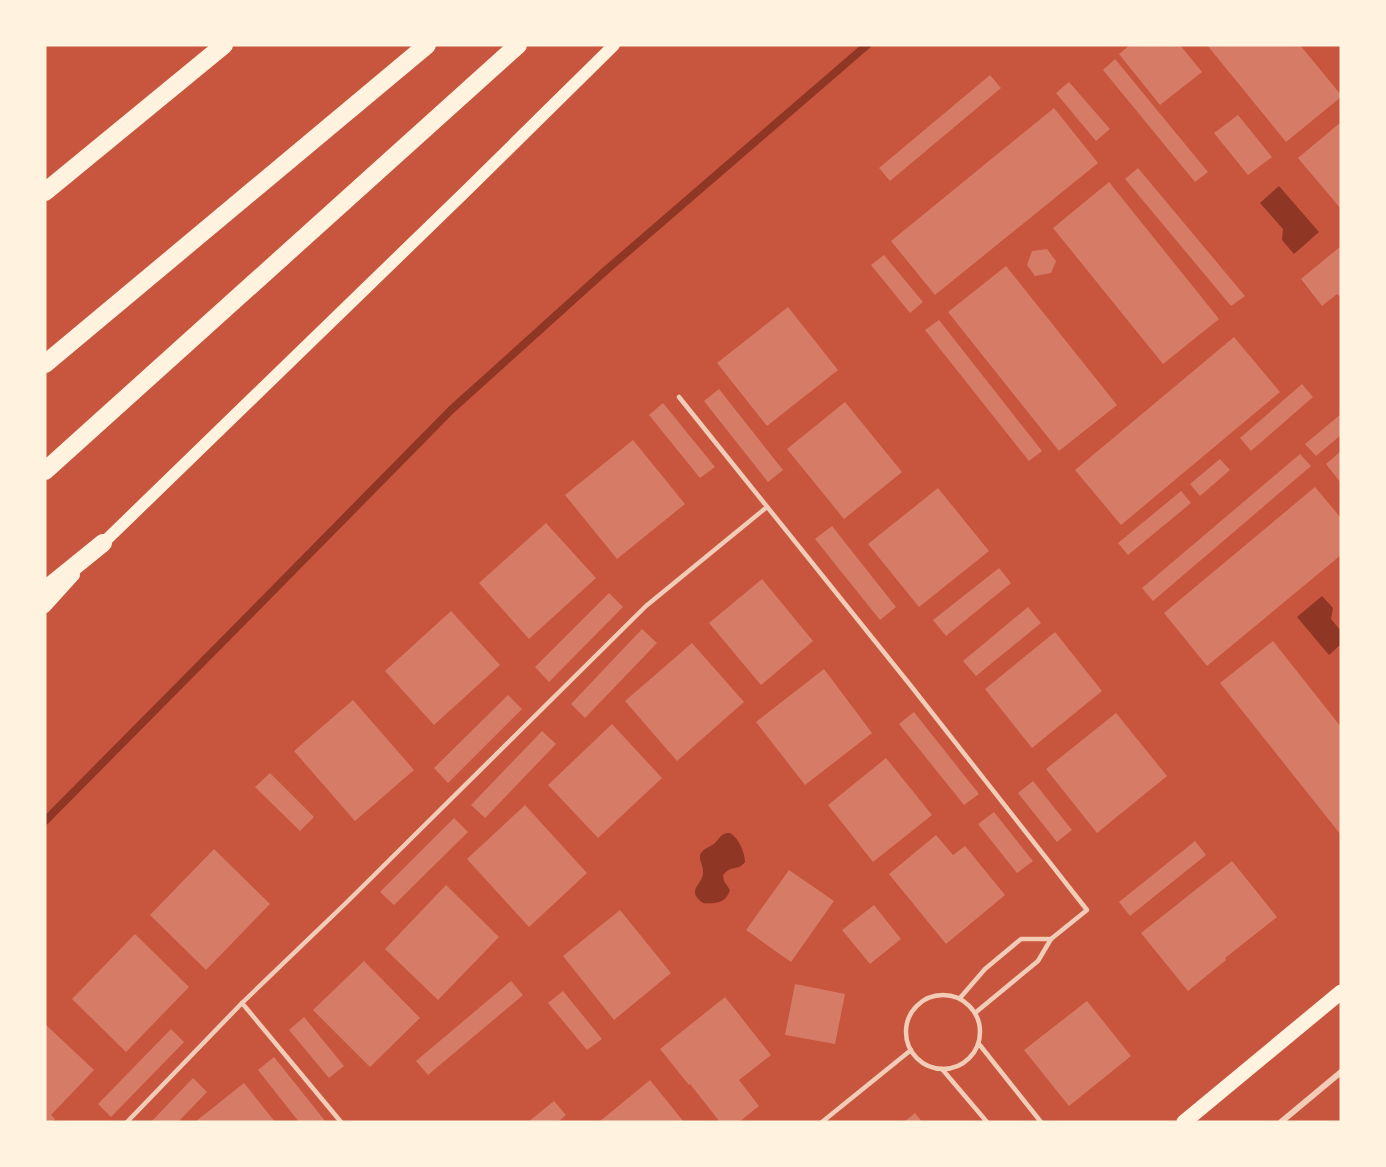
<svg xmlns="http://www.w3.org/2000/svg" width="1386" height="1167" font-family="'Archivo Narrow',sans-serif">
  <rect width="100%" height="100%" fill="#c8553d"/>
  <!-- water -->
  <g fill="#8f3625">
    <path d="M1279,186L1319,232L1294,254L1282,240L1283,229L1260,203Z"/>
    <path d="M1322,596L1333,608L1331,619L1341,631V644L1329,655L1297,617Z"/>
    <path d="M730,833C739,838 745,853 745,862C737,872 732,864 723,875L724,881L730,890C726,903 716,904 703,903C686,890 701,886 703,874C704,867 699,861 700,855C702,849 710,847 715,843C717,841 719,838 721,836C725,833 726,833 730,833Z"/>
  </g>
  <g fill="none" stroke-linecap="round" stroke-linejoin="round">
    <!-- stream -->
    <path stroke="#8f3625" stroke-width="8" d="M45,821L252,612L451,410L604,272L867,45"/>
  </g>
  <!-- building -->
  <g fill="#d67c66">
    <path d="M1130,45H1180L1202,72L1160,105L1119,54Z"/>
    <path d="M1207,45H1300L1341,95V97L1286,142Z"/>
    <path d="M1115,59L1208,172L1195,182L1103,70Z"/>
    <path d="M990,75L1001,88L890,181L879,168Z"/>
    <path d="M1069,82L1110,129L1096,141L1056,93Z"/>
    <path d="M1054,108L1098,163L935,295L891,241Z"/>
    <path d="M1238,115L1272,157L1248,175L1214,133Z"/>
    <path d="M1341,122V209L1298,158Z"/>
    <path d="M1138,168L1245,296L1231,306L1125,179Z"/>
    <path d="M1109,182L1219,319L1163,364L1053,228Z"/>
    <path d="M1341,246V298L1337,294L1322,306L1301,279Z"/>
    <path d="M1047,249L1056,261L1051,273L1035,276L1027,265L1032,251Z"/>
    <path d="M884,255L923,302L910,313L871,265Z"/>
    <path d="M1006,266L1117,405L1059,451L948,312Z"/>
    <path d="M788,307L838,370L767,426L717,363Z"/>
    <path d="M939,320L1042,451L1029,461L925,330Z"/>
    <path d="M1234,337L1280,392L1121,525L1075,470Z"/>
    <path d="M1302,384L1313,397L1251,451L1240,438Z"/>
    <path d="M719,389L783,470L768,482L704,401Z"/>
    <path d="M845,402L902,472L844,519L787,449Z"/>
    <path d="M663,403L715,467L700,478L649,415Z"/>
    <path d="M1341,414V435L1316,456L1305,444Z"/>
    <path d="M633,440L685,504L617,559L565,495Z"/>
    <path d="M1341,451V483L1326,464Z"/>
    <path d="M1300,454L1311,466L1153,601L1142,588Z"/>
    <path d="M1220,459L1230,470L1200,496L1190,484Z"/>
    <path d="M1315,487L1341,518V555L1207,666L1164,613Z"/>
    <path d="M938,488L989,551L919,607L868,544Z"/>
    <path d="M1181,491L1191,503L1128,555L1118,543Z"/>
    <path d="M546,523L596,578L529,639L479,583Z"/>
    <path d="M832,526L896,607L880,620L815,539Z"/>
    <path d="M999,568L1011,583L946,636L933,620Z"/>
    <path d="M762,579L813,641L761,685L709,623Z"/>
    <path d="M609,593L623,607L549,682L535,667Z"/>
    <path d="M1028,607L1041,623L976,676L963,661Z"/>
    <path d="M451,611L500,665L434,725L385,671Z"/>
    <path d="M642,629L657,643L585,718L571,704Z"/>
    <path d="M1055,632L1102,691L1032,748L985,689Z"/>
    <path d="M1273,641L1341,727V835L1220,683Z"/>
    <path d="M692,643L744,702L677,761L625,701Z"/>
    <path d="M824,669L872,733L805,785L756,722Z"/>
    <path d="M508,695L522,709L448,783L434,768Z"/>
    <path d="M353,700L414,770L355,821L294,751Z"/>
    <path d="M914,712L979,794L964,805L899,724Z"/>
    <path d="M1116,713L1167,776L1097,833L1046,769Z"/>
    <path d="M612,724L662,778L598,838L548,785Z"/>
    <path d="M542,731L556,744L485,818L471,805Z"/>
    <path d="M886,758L932,815L873,862L828,805Z"/>
    <path d="M270,773L314,817L300,831L255,787Z"/>
    <path d="M1033,781L1072,830L1057,842L1018,793Z"/>
    <path d="M525,805L587,873L529,927L467,859Z"/>
    <path d="M994,812L1033,861L1017,873L978,824Z"/>
    <path d="M454,818L468,832L394,905L380,892Z"/>
    <path d="M936,835L953,855L965,846L1005,895L946,944L889,874Z"/>
    <path d="M1195,841L1206,855L1130,916L1119,902Z"/>
    <path d="M214,849L270,904L206,970L150,915Z"/>
    <path d="M1232,861L1277,917L1225,958L1226,960L1188,991L1141,933Z"/>
    <path d="M789,870L834,901L791,962L746,930Z"/>
    <path d="M446,885L499,937L438,1000L385,949Z"/>
    <path d="M874,905L901,939L870,964L842,930Z"/>
    <path d="M620,910L671,973L614,1020L563,956Z"/>
    <path d="M135,934L189,987L126,1052L72,999Z"/>
    <path d="M364,961L420,1018L370,1067L313,1010Z"/>
    <path d="M511,981L523,995L428,1075L416,1061Z"/>
    <path d="M795,984L845,994L835,1044L785,1035Z"/>
    <path d="M563,991L602,1039L587,1050L548,1003Z"/>
    <path d="M725,997L771,1055L739,1080L759,1106L739,1122H720L690,1084L689,1085L660,1049Z"/>
    <path d="M1087,1001L1131,1056L1069,1106L1024,1050Z"/>
    <path d="M304,1017L344,1066L329,1078L289,1030Z"/>
    <path d="M45,1024L94,1070L51,1115L55,1119L52,1122H45Z"/>
    <path d="M171,1029L184,1042L111,1117L98,1104Z"/>
    <path d="M274,1057L326,1122H299L258,1070Z"/>
    <path d="M193,1078L207,1092L178,1122H151Z"/>
    <path d="M650,1080L684,1122H599Z"/>
    <path d="M244,1083L275,1122H195Z"/>
    <path d="M554,1101L566,1115L558,1122H528Z"/>
    <path d="M915,1113L922,1122H904Z"/>
  </g>
  <g fill="none" stroke-linecap="round" stroke-linejoin="round">
    <!-- service -->
    <g stroke="#f1ccb7" stroke-width="4.5">
      <path d="M679,397L911,686L1087,910L1051,939L1038,961L975,1013"/>
      <circle cx="943" cy="1032" r="37"/>
      <path d="M960,998L985,969L1021,939H1051"/>
      <path d="M242,1003L341,1122"/>
      <path d="M979,1044L1041,1122"/>
      <path d="M942,1069L987,1122"/>
      <path d="M127,1122L242,1003L347,902L646,606L767,507"/>
      <path d="M822,1122L911,1050"/>
    </g>
    <!-- minor -->
    <path stroke="#f1ccb7" stroke-width="6" d="M1281,1122L1341,1072"/>
    <!-- secondary -->
    <g stroke="#fff3e0" stroke-width="12">
      <path d="M98,548L468,189L614,45"/>
      <path d="M45,607L74,575"/>
    </g>
    <!-- primary -->
    <path stroke="#fff3e0" stroke-width="15" d="M1184,1122L1341,992"/>
    <!-- motorway -->
    <g stroke="#fff3e0" stroke-width="18">
      <path d="M45,192L224,45"/>
      <path d="M45,364L427,45"/>
      <path d="M45,471L518,45"/>
      <path d="M45,590L103,543"/>
    </g>
  </g>
  <!-- border -->
  <rect width="1386" height="1167" fill="none" stroke="#fff3e0" stroke-width="93"/>
</svg>
